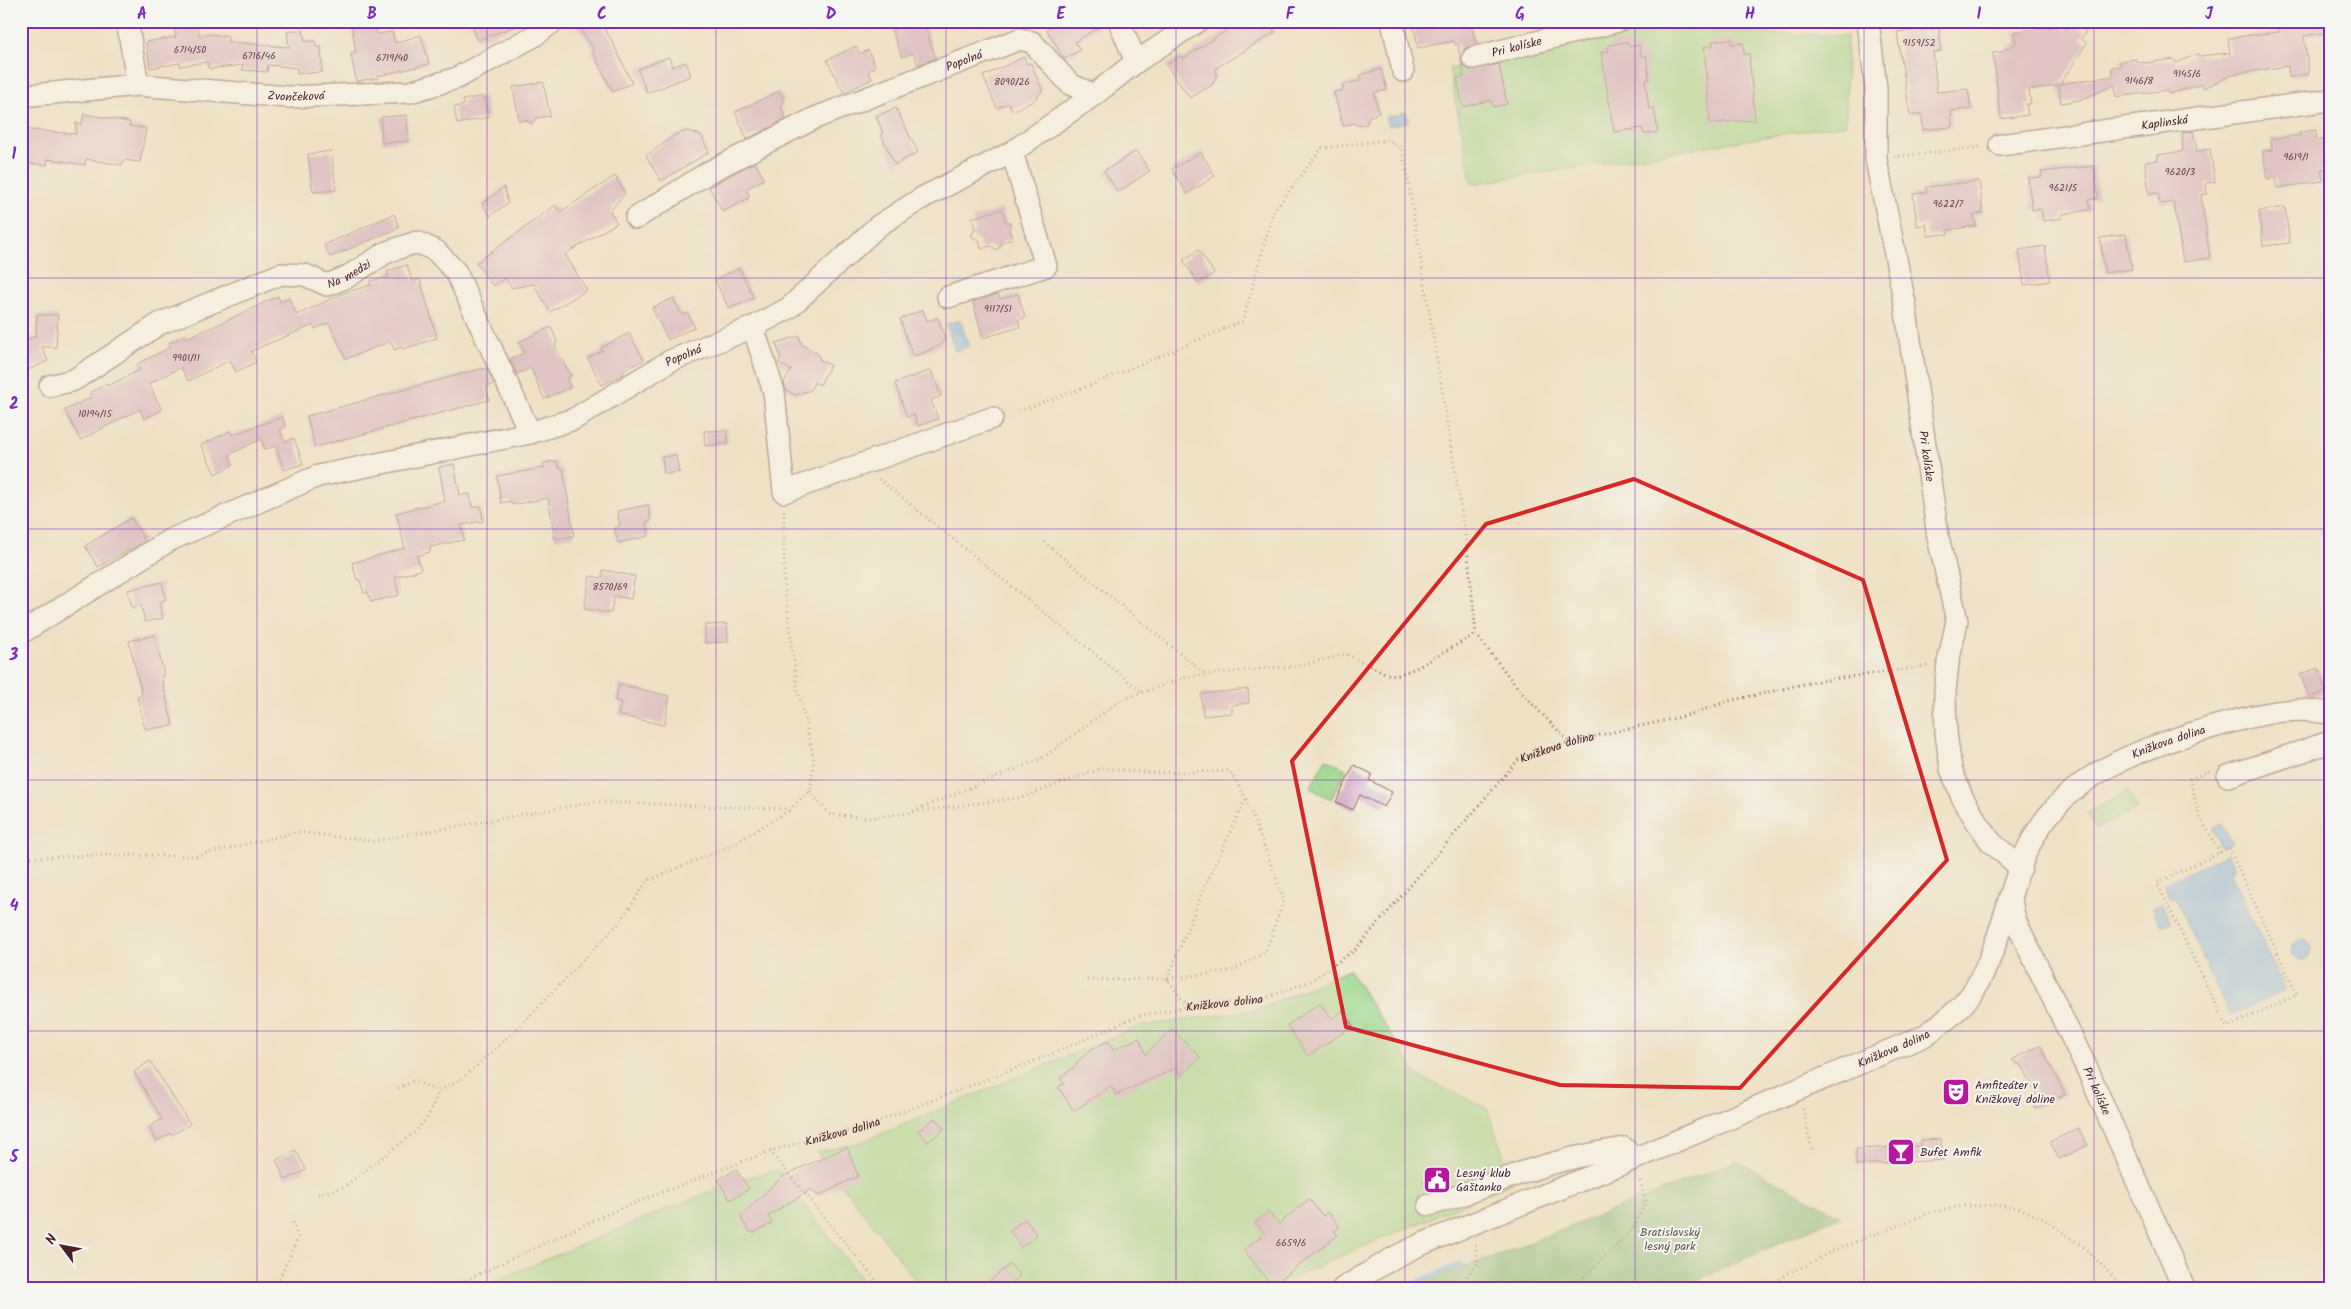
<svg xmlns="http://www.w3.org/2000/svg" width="2351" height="1309" font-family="Kalam,sans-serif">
  <rect width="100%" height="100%" fill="#f6f6f2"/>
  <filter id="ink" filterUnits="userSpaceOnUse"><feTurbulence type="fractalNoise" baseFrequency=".02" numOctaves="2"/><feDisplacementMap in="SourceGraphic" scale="10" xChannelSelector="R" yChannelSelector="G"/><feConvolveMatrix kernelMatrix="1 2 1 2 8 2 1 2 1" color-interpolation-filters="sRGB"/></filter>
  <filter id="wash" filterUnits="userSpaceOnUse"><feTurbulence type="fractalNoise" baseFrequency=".0096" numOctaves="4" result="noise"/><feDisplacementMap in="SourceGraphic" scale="20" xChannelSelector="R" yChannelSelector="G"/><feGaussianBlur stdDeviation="1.12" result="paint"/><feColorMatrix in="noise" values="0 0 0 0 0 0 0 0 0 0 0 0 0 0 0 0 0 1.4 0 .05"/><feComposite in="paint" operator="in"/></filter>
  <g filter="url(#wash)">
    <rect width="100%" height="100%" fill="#efe1c4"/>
    <!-- green -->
    <g fill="#9bd68a" stroke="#727a5a">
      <path d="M1633,28L1847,36L1846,124L1472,184L1449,69Z"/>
      <path d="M1326,759L1346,769L1331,799L1310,788Z"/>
      <path d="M2128,791L2137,808L2096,829L2087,813Z"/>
      <path d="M1349,970L1417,1075L1487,1108L1513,1183L1267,1288H921L817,1152L859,1143L1140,1026L1257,1010Z"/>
      <path d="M778,1170L868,1288H477L737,1180Z"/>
    </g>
    <!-- forest -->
    <path fill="#7cb776" stroke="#636b50" d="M1737,1161L1841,1216L1679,1288H1399L1487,1259Z"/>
    <!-- water -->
    <g fill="#7db0ea" stroke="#64688a">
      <path d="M1406,112L1409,121L1389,126L1385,119L1387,115L1390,117Z"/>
      <path d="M960,320L969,346L955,351L946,324Z"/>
      <path d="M2222,824L2232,843L2221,848L2212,828Z"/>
      <path d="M2227,854L2235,869L2230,871L2285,990L2230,1016L2175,897L2171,899L2164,884Z"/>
      <path d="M2163,903L2171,922L2161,927L2152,908Z"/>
      <circle cx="2302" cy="950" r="10"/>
    </g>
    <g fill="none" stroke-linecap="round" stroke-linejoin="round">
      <!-- stream -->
      <path stroke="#7db0ea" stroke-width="5.5" d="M1404,1288L1461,1264"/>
    </g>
    <g id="blocks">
      <!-- building -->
      <g fill="#cea1c1">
        <path d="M191,21H197L199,36L216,34L217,36L227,35L228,42L289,47L287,32L303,30L305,41H315L316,47H321L322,72L297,74V68L268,65L267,72L242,70L243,65L209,69L207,62L180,66V63L150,68L146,42L176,37L174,25Z"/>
        <path d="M351,21H374L377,34L392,32L395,43L421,35L429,64L378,76L379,78L356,81L351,54L356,53Z"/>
        <path d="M470,21H523L524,23L478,40Z"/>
        <path d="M574,21H599L611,39L632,83L613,92L592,51L594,49Z"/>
        <path d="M915,21H923L936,58L918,65L913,53L902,57L892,30Z"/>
        <path d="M1061,21H1107V22L1075,42L1080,50L1064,59L1047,30Z"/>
        <path d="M1240,21H1268L1275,32L1216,68L1217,75L1212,85L1190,98L1166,65L1181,56L1183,59Z"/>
        <path d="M1437,21H1470L1476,44L1464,49L1461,60L1458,44L1455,45L1454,41L1418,48L1414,26Z"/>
        <path d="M2277,21H2330V32L2304,36L2309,74L2289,77L2288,66L2234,74L2204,88L2202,84L2169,94L2167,90L2116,97L2115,85L2080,100L2061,103L2059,85L2029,90L2031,104H2026L2028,115L2001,119L1993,53L2001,52L2016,43L2014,32L2052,27L2055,22L2066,30L2071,22L2086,32L2081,39L2087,43L2060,84L2113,76L2112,67L2121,66L2120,61L2136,59V62L2146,63L2174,59L2176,63L2198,54L2199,56L2230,53L2228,38L2279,32Z"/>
        <path d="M1939,28L1941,51L1933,52L1937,92L1968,89L1971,109L1951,111L1952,127L1923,130L1922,114L1910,115L1897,32Z"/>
        <path d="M1732,39V44L1743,43L1744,54H1749L1755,120L1710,123L1704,47L1713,46L1712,41Z"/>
        <path d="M1628,42L1629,47L1639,45L1641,56L1646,55L1649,79L1645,80L1649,109L1654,108L1658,132L1644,134L1642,128L1614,132L1601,52L1609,51L1608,45Z"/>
        <path d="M856,46L860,54L868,50L876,67L868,71L872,79L844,93L827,60Z"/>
        <path d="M669,57L672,67L686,62L691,76L647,93L638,69Z"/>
        <path d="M1024,57L1027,64L1031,63L1042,89L1041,93L1033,101L1012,111L1009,103L997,108L983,76Z"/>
        <path d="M1461,62L1464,67L1470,70L1499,64L1507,104L1493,107L1491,100L1463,107L1457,78L1464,77Z"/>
        <path d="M1381,69L1387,90L1374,93L1379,113L1370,116L1366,124L1359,126L1354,123L1343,126L1334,92L1343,90L1342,85L1361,80L1360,75Z"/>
        <path d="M543,82L550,116L536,118L532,124L526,120L519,121L513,87Z"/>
        <path d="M779,91L784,100L781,108L786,119L747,139L735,112Z"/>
        <path d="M484,96L489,117L457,124L454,107L464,105L463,100Z"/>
        <path d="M896,108L918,152L895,165L881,134L883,133L876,116Z"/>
        <path d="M84,114L130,122L129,126L146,128L140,162L124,160L122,165L86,159L85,165L48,159L47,165L21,163V129L76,134V123L82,124Z"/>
        <path d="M407,115L408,141L382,143L381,117Z"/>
        <path d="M2316,130L2317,141L2326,139L2330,168L2321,169L2323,181L2277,188L2276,178L2267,179L2263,151L2272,150L2271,139L2300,135V132Z"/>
        <path d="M687,131L701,135L709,152L661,181L646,156L675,135Z"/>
        <path d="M2193,131L2197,151L2210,149L2215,182L2206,183L2207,194L2201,195L2210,258L2183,262L2174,202L2160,204L2158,193L2149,194L2145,162L2158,160V155L2183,151L2182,133Z"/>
        <path d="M331,151L336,190L313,192L308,154Z"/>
        <path d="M1136,151L1150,171L1118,192L1104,171Z"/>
        <path d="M1201,152L1215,176L1187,194L1172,169Z"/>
        <path d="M755,162L764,179L746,189L750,197L723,212L709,187Z"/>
        <path d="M2094,166L2098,198L2089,200L2091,210L2062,214V218L2043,221L2041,209L2032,210L2028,178L2042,177L2041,172Z"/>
        <path d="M615,176L625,193L610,211L617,223L565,254L587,290L550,312L534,284L512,288L505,278L493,286L476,263L556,205L560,212Z"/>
        <path d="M1979,181L1983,213L1974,215L1976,226L1947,230L1948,234L1928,236L1926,224L1917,226L1913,194L1927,192L1926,187Z"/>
        <path d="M504,187L508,203L490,216L482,204Z"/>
        <path d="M2285,207L2290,243L2263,246L2259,211Z"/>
        <path d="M1002,209L1006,222L1011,224L1009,229L1012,239L1002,242L998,250L990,246L981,249L979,240L971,236L975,229L972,218Z"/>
        <path d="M394,214L399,228L330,257L324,245Z"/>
        <path d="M2126,234L2132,269L2105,273L2100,238Z"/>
        <path d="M2045,246L2050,281L2024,285L2019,250Z"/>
        <path d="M1199,250L1214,273L1198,283L1183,260Z"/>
        <path d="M407,265L412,281L420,279L437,338L403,349L402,347L394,350L391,341L346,359L329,323L315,329L313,325L251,351L256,362L236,372L230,360L188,381L181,367L149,384L162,410L144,419L140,409L80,440L65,410L92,397L90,393L107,384L108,386L140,370L137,364L171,347L169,343L185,336L186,338L215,326L278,296L280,302L289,298L297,315L341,294L371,285L370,281L389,277L387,271Z"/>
        <path d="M739,268L754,298L729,309L715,280Z"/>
        <path d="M998,294L1000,299L1018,294L1025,318L1018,320L1020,327L983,338L973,302Z"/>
        <path d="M673,298L682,315L687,313L695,327L668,340L652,308Z"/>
        <path d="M923,310L927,321L938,318L945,338L941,345L913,357L900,319Z"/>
        <path d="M37,315H58L56,347H42L48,361L21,373V343L36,336Z"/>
        <path d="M551,327L557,341L555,346L571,376L567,378L570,388L544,399L531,368L517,374L510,359L524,353L519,342Z"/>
        <path d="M629,333L644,360L622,371L624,374L602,385L588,358L602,351L601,348Z"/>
        <path d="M799,336L802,345L818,354L820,360L830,365L820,385L814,382L811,390L796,395L786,390L784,383L791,370L778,363L781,359L776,343Z"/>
        <path d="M480,369H487L494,384L486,387L489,400L315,447L307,416Z"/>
        <path d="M931,370L941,396L931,400L938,419L918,426L914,414L907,417L895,383Z"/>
        <path d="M282,417L286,427L280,430L285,442L294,438L303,464L284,470L276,446L265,449L261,439L229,455L233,465L215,474L201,445L230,431L232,435Z"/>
        <path d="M727,430L728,444L705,446L704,431Z"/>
        <path d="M676,455L679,472L664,474L662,457Z"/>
        <path d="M557,461L559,468H563L574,536L555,539L548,498L512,505L511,501L501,503L497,476L544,468L543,463Z"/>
        <path d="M454,464L460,495L470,494L472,508L481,506L483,521L461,525L464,540L430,547V552L417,556L421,570L395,577L399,595L371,602L368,592L364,593L360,580H357L352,563L405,548L396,513L445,501L439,467Z"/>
        <path d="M648,505L651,521L646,522L649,536L618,543L614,527L620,526L617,511Z"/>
        <path d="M131,518L145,541L98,567L85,546Z"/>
        <path d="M603,570L635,576L631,599L614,596L611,613L584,609L590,576L602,578Z"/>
        <path d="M162,582L166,600L159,602L163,618L145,622L141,605L132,608L128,590Z"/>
        <path d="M727,624L728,642L705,643V625Z"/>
        <path d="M155,635L164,675L161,676L173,726L145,729L137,697L142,695L129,641Z"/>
        <path d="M2318,668L2326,692L2309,697L2300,674Z"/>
        <path d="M619,684L670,696L664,725L618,715L621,702L615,701Z"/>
        <path d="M1248,689L1249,703L1232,705V713L1203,716L1201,694Z"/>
        <path d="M1354,765L1372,774L1369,780L1392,792L1384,807L1360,795L1353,810L1336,802Z"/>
        <path d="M1320,1003L1331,1019L1343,1011L1353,1026L1308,1056L1287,1025Z"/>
        <path d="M1172,1029L1200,1057L1182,1075L1176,1068L1116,1095L1111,1086L1074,1111L1058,1087L1064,1084L1060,1078L1077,1065L1076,1063L1092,1049L1108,1041L1113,1050L1139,1038L1146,1054Z"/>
        <path d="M2040,1045L2065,1094L2035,1109L2036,1093L2023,1067L2012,1060Z"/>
        <path d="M150,1061L190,1124L172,1135L171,1133L157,1141L149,1127L162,1119L134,1072Z"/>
        <path d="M935,1118L944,1129L928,1142L918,1131Z"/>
        <path d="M2078,1128L2088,1145L2059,1159L2050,1142Z"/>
        <path d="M1941,1139L1943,1160L1856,1165V1149L1921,1146V1140Z"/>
        <path d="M847,1147L858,1176L818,1196L811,1189L768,1216L772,1223L756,1232H750L742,1220V1215L783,1176Z"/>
        <path d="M296,1150L306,1170L285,1180L276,1160Z"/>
        <path d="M736,1169L749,1189L730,1200L718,1180Z"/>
        <path d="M1438,1171L1446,1183L1430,1192L1423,1182Z"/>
        <path d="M1309,1199L1323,1216L1328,1212L1340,1227L1334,1231L1338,1235L1272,1286L1244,1250L1265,1233L1255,1223L1268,1212L1279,1224Z"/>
        <path d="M1025,1219L1037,1235L1021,1247L1010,1231Z"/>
        <path d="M1010,1264L1020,1276L1006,1288H981Z"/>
      </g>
    </g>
  </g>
  <g filter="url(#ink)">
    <use href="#blocks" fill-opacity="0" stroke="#846361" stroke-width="1"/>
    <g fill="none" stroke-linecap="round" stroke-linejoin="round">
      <!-- minor casing -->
      <g stroke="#846361" stroke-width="24">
        <g id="minor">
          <path d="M127,21L138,85"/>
          <path d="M1119,21L1136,62"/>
          <path d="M1392,21L1403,71"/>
          <path id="s2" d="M1868,21L1876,88V159L1905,304L1938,537L1957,621L1948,663L1945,692L1946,733L1951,769L1962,797L1977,822L1991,842L2021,868"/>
          <path id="s3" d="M1473,58L1618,21"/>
          <path id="s4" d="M21,96L138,85L289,97L410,92L457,78L534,36L554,21"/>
          <path id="s5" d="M2000,145L2330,100"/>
          <path id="s6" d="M636,218L709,172L815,118L1020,39L1032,42L1070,84L1094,95"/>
          <path d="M948,297L1046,266L1012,152"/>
          <path d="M753,327L774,392L784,492L992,418"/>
          <path id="s7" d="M50,386L74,380L159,324L281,274L305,275L327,285L347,277L387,252L417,242L436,251L456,272L530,433"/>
          <path id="s8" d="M21,633L170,540L318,476L530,433L574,419L670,361L753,327L789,308L878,226L922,198L1012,152L1094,95L1136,62L1198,21"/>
          <path d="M2228,776L2330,742"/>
          <path id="s9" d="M2010,896L2015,920L2089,1073L2184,1288"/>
          <path d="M1429,1205C1463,1196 1494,1182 1527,1171C1557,1161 1592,1153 1624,1148L1634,1159"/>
          <path id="s10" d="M1343,1288L1395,1257L1422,1244L1634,1159L1924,1036C1942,1023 1961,1010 1974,990C2002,945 2007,889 2031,842C2064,779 2127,754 2193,733C2227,723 2263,711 2300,710C2309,710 2320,712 2330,713"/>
        </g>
      </g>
      <!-- path -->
      <g stroke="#846361" stroke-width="3" stroke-dasharray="1 4" stroke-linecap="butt">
        <path d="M1894,157L1982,147"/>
        <path d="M1019,411L1091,385L1243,321L1273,212L1322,148L1389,140L1402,148L1408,180L1467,546L1476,634L1520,691L1569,742"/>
        <path d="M879,479L1142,692"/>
        <path d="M1044,542L1205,674"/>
        <path d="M2209,771L2190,779L2199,815L2220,853"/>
        <path d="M810,791L829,814L870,818L1024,797L1102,768L1153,773L1230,771L1246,799L1284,899L1266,951L1234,970L1167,979L1188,1007"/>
        <path d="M913,811L1041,759L1121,700L1187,677L1267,668L1295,667L1346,654L1387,674L1398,675L1418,667L1476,634"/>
        <path d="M2229,848L2297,995L2227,1027L2157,883Z"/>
        <path d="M21,858L105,855L196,856L297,832L373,841L594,802L790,809L810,791L814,760L797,686L784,582V510"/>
        <path d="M1087,980L1167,979L1205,886L1245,800"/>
        <path d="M398,1088L413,1081L439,1091L462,1079L517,1029L621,921L647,881L730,846L790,810"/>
        <path d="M1803,1109L1812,1150"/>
        <path d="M770,1151L882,1288"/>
        <path d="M318,1194L344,1187L415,1132L429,1115L439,1091"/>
        <path d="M280,1288L278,1282L298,1238L293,1222"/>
        <path id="s1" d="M442,1288L464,1281L616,1210L770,1151L866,1126L1042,1058L1138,1016L1188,1007L1263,999L1311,981L1356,949L1518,760L1569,742L1685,716L1729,701L1813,682L1928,666"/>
        <path d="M1451,1288L1464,1280L1478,1263L1475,1243"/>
        <path d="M1573,1288L1632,1230L1646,1202L1639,1177"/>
        <path d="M1767,1288L1788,1273L1810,1264L1830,1252L1929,1213L1963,1206L1993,1205L2018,1208L2044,1219L2086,1249L2124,1288"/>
      </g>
      <!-- minor -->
      <use href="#minor" stroke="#fff" stroke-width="21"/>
    </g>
  </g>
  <!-- marked area -->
  <path d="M0 0H2351V1309H0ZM1634,479L1863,580L1947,860L1740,1088L1560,1085L1346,1027L1292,761L1486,524Z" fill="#efe1c4" fill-opacity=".55" fill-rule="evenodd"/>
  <path fill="none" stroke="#d62828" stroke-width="4" stroke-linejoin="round" d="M1634,479L1863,580L1947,860L1740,1088L1560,1085L1346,1027L1292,761L1486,524Z"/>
  <!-- grid -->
  <path fill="none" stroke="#7b2cbf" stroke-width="1" stroke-opacity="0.55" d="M257,21V1288M487,21V1288M716,21V1288M946,21V1288M1176,21V1288M1405,21V1288M1635,21V1288M1864,21V1288M2094,21V1288M21,278H2330M21,529H2330M21,780H2330M21,1031H2330"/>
  <!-- icons -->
  <defs>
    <g id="theatre-square" transform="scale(1.4375)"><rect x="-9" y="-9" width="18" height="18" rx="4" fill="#b5179e" stroke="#f6f6f2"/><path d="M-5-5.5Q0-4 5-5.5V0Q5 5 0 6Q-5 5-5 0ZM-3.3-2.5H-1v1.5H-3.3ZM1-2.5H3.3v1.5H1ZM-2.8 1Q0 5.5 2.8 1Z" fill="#fff"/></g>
    <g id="bar-square" transform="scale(1.4375)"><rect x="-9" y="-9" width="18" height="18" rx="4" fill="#b5179e" stroke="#f6f6f2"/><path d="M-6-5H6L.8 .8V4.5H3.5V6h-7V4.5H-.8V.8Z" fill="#fff"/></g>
    <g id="civic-square" transform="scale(1.4375)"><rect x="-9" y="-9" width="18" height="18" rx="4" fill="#b5179e" stroke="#f6f6f2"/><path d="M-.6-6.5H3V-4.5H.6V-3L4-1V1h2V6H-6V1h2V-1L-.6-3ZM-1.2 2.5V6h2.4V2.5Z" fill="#fff"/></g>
  </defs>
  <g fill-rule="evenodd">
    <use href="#theatre-square" x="1956" y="1092"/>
    <use href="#bar-square" x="1901" y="1152"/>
    <use href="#civic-square" x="1437" y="1180"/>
  </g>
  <g text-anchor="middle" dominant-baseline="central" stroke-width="4" stroke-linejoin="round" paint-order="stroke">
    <!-- number labels -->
    <g font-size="10" fill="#6b4050">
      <text x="1919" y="43">9159/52</text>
      <text x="190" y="50">6714/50</text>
      <text x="259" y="56">6716/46</text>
      <text x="392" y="58">6719/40</text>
      <text x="2187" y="74">9145/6</text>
      <text x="2139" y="81">9146/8</text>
      <text x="1012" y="82">8090/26</text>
      <text x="2296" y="157">9619/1</text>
      <text x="2180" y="172">9620/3</text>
      <text x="2063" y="188">9621/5</text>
      <text x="1948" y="204">9622/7</text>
      <text x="998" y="309">9117/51</text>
      <text x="186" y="358">9901/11</text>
      <text x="95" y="414">10194/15</text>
      <text x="610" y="587">8570/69</text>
      <text x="1291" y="1243">6659/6</text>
    </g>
    <!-- street labels -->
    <g font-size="12" fill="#4a1f2b" stroke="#f6f6f2">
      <text stroke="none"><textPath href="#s3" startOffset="45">Pri kolíske</textPath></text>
      <text stroke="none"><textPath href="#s6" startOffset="365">Popolná</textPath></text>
      <text stroke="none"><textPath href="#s4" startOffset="276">Zvončeková</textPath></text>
      <text stroke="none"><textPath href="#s5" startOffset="166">Kaplinská</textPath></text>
      <text stroke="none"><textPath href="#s7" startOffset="331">Na medzi</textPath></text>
      <text stroke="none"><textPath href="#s8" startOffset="726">Popolná</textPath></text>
      <text stroke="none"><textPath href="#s2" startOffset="440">Pri kolíske</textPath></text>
      <text stroke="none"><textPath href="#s10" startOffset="1036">Knižkova dolina</textPath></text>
      <text stroke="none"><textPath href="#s1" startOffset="1271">Knižkova dolina</textPath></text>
      <text stroke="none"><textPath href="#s1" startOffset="836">Knižkova dolina</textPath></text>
      <text stroke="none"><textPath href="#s10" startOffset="601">Knižkova dolina</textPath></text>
      <text stroke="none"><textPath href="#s9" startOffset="214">Pri kolíske</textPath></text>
      <text stroke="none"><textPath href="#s1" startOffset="431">Knižkova dolina</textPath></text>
    </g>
    <!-- poi labels -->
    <g font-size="12" fill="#4a1f2b" stroke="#f6f6f2" text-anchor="start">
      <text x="1975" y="1085">Amfiteáter v<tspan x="1975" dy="14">Knižkovej doline</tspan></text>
      <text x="1920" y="1152">Bufet Amfik</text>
      <text x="1456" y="1173">Lesný klub<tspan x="1456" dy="14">Gaštanko</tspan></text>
    </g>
    <!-- park labels -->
    <g font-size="12" fill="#625648" stroke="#f6f6f2">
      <text x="1670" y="1232">Bratislavský<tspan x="1670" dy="14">lesný park</tspan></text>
    </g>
  </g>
  <!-- margin -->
  <rect width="2351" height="1309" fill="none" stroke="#f6f6f2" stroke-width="55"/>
  <!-- north arrow -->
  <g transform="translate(62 1246) rotate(302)" stroke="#f6f6f2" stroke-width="4" paint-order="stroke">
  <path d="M0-4L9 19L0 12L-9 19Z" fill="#4a1f2b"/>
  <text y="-8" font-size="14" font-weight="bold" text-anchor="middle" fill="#4a1f2b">N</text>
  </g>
  <rect x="28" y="28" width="2296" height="1254" fill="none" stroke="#7b2cbf" stroke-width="2"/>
  <g font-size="16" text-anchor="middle" font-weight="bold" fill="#7b2cbf">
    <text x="142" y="19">A</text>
    <text x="372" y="19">B</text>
    <text x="602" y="19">C</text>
    <text x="831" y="19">D</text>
    <text x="1061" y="19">E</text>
    <text x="1290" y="19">F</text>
    <text x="1520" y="19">G</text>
    <text x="1750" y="19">H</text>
    <text x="1979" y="19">I</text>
    <text x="2209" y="19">J</text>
    <text x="14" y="159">1</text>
    <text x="14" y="409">2</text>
    <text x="14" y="660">3</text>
    <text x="14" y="911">4</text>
    <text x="14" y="1162">5</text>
  </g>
</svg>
